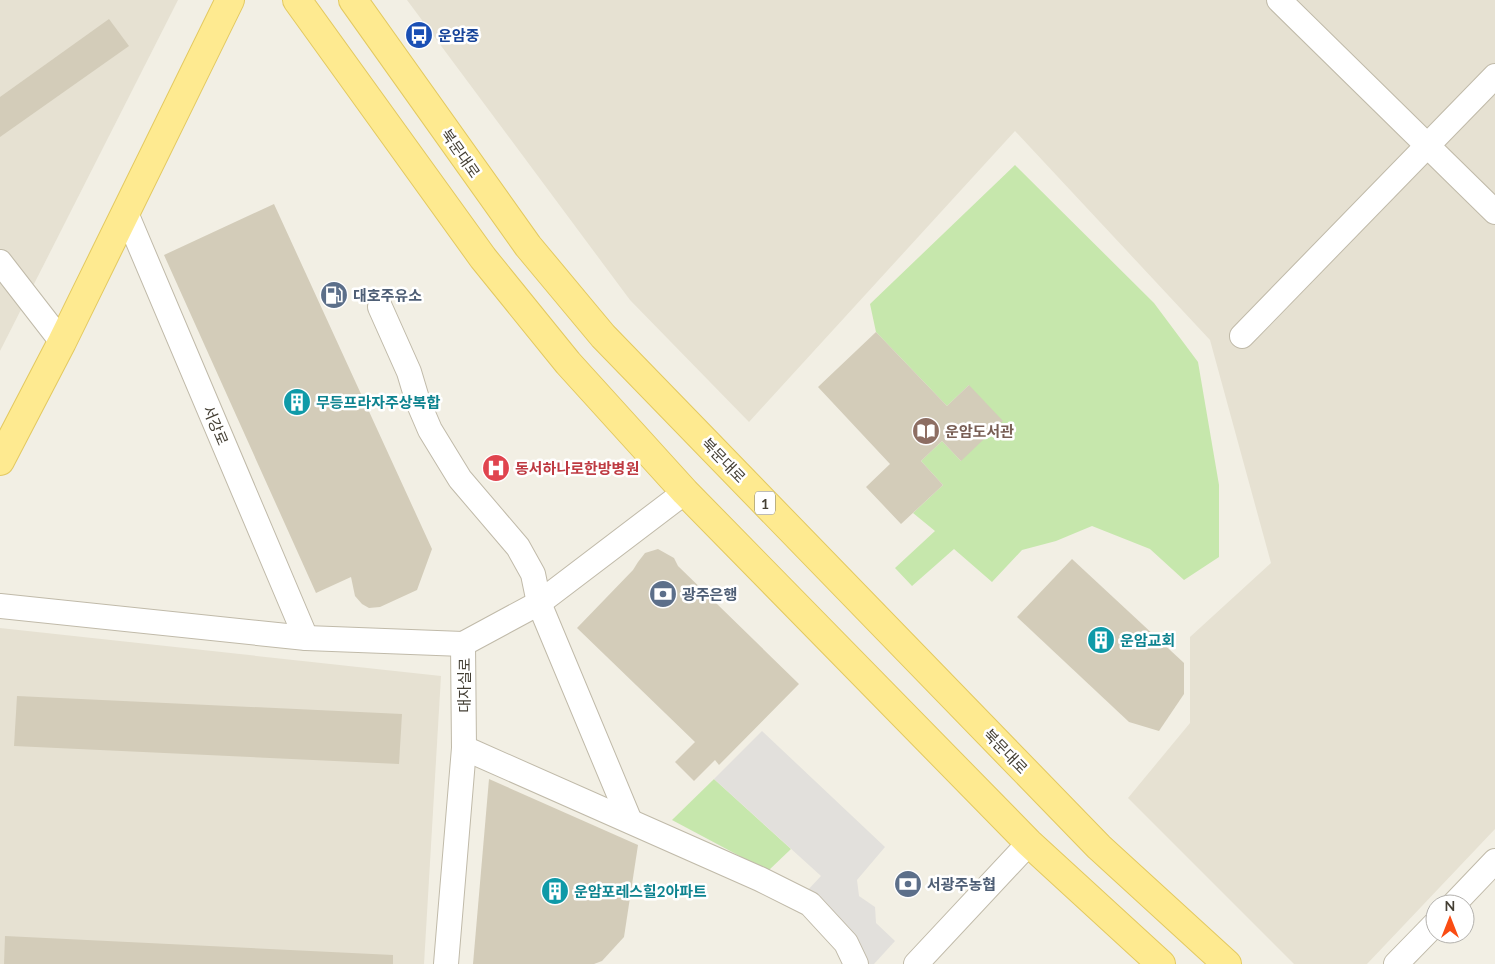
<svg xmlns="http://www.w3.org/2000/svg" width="1495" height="964" font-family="Lato,'Noto Sans KR',sans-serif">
  <rect width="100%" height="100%" fill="#f2efe4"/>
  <!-- residential -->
  <g fill="#e6e1d2">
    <path d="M0,0H178L0,351Z"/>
    <path d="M407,0H1495V829L1367,964H1294L1128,798L1190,723V637L1271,563L1210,340L1015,131L749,422L630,300Z"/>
    <path d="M0,628L441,676L424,964H0Z"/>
  </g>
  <!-- green -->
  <g fill="#c6e7ac">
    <path d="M1015,165L1154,303L1198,362L1219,485V557L1184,580L1150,549L1092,526L1056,541L1022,550L992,582L954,549L912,586L895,568L935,531L913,513L943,485L921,461L942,441L961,461L969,385L947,406L876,332L870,304Z"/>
    <path d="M714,779L791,849L768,871L672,820Z"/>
  </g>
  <!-- parking -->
  <path fill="#e2e0dc" d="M762,731L885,847L857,880L859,896L875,907L876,923L895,941L874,964H869L851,933L805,893L821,876L714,779Z"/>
  <!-- building -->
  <g fill="#d3ccb9">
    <path d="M109,19L129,46L0,137V97Z"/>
    <path d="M274,204L432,549L417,590L380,607L369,608L362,604L355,596L351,577L316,593L164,255Z"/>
    <path d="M876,332L947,406L969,385L1003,421L961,461L942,441L921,461L943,485L901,524L866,487L890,464L818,387Z"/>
    <path d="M658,549L674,558L678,566L799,684L719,765L715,760L694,781L675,762L695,742L577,628L633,570L638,562L645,553Z"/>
    <path d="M1072,559L1184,663V694L1159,731L1129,722L1017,617Z"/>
    <path d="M17,696L402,714L399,764L14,746Z"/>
    <path d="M489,779L638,845L624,937L602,961L594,964H473Z"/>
    <path d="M5,936L393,955V964H4Z"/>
  </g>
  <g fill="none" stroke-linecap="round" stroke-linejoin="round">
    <!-- minor casing -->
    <g stroke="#c0baa9" stroke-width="26">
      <g id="minor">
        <path d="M1279,0L1495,212"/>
        <path d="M126,213L306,638"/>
        <path d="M0,262L62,342"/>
        <path d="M380,307L409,372L418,402L430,430L460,479L518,547L533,574L539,603L630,821"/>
        <path d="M1242,336L1495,76"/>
        <path d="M0,606L306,638L463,644"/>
        <path d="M464,748L760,879L810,904L846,943L856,964"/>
        <path d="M1454,904L1495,861"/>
        <path d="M446,964L464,748L463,644L539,603L685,492"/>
        <path d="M916,964L1029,843"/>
        <path d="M1396,964L1435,924"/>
      </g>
    </g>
    <!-- major casing -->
    <g stroke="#e3c960" stroke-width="30">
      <g id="major">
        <path d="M297,0L483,258L568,363L685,492L1029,843L1161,964"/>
        <path d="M353,0L528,246L603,336L1099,847L1227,964"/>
        <path d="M0,461L62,342L230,0"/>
      </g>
    </g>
    <!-- minor -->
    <use href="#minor" stroke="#fff" stroke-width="24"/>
    <!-- major -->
    <use href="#major" stroke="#feea90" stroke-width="28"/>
  </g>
  <!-- icons -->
  <defs>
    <g id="bus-disc" transform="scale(1.4375)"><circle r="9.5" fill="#1a4fb4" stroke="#fff"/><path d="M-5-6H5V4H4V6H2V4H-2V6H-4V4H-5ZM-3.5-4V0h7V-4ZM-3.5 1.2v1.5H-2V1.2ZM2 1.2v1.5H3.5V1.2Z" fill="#fff"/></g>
    <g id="fuel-disc" transform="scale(1.4375)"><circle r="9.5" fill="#5c6f8a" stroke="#fff"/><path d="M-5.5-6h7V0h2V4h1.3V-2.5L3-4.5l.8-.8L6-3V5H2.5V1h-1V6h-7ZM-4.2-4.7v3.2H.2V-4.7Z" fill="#fff"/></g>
    <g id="building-disc" transform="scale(1.4375)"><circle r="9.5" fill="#0f9aa8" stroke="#fff"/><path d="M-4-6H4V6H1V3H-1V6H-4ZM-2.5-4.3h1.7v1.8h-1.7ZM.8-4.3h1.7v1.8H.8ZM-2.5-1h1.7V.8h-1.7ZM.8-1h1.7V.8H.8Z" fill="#fff"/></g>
    <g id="library-disc" transform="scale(1.4375)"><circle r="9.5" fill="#8d6e63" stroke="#fff"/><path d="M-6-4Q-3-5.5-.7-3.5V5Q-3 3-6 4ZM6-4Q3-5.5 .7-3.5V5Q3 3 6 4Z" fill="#fff"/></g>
    <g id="hospital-disc" transform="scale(1.4375)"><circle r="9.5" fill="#e0444e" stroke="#fff"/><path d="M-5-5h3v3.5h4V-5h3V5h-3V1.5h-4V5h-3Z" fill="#fff"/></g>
    <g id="bank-disc" transform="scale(1.4375)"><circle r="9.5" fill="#5c6f8a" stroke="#fff"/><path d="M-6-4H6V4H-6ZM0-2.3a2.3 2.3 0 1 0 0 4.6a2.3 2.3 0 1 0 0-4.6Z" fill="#fff"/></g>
  </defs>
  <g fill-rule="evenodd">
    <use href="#bus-disc" x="419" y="35"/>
    <use href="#fuel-disc" x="334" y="295"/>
    <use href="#building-disc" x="297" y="402"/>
    <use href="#library-disc" x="926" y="431"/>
    <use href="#hospital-disc" x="496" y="468"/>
    <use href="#bank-disc" x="663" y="594"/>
    <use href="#building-disc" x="1101" y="640"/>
    <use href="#bank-disc" x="908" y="884"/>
    <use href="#building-disc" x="555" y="891"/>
  </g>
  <g text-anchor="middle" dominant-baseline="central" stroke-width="5" stroke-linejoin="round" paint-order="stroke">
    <!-- shield labels -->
    <rect fill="#fff" stroke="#7c7971" stroke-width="1" x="755" y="491.5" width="20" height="23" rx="4"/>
    <g font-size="14" font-weight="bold" fill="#443f34">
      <text x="765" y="503">1</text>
    </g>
    <!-- transit labels -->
    <g font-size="15" font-weight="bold" fill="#164399" stroke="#fff" text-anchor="start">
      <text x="438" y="35">운암중</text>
    </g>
    <!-- street labels -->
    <g font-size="15" fill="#443f34" stroke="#fff">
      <text transform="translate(461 153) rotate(55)">북문대로</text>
      <text transform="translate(216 425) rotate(67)">서강로</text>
      <text transform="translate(724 460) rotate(46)">북문대로</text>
      <text transform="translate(464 685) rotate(-90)">대자실로</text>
      <text transform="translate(1006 751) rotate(46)">북문대로</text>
    </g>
    <!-- service labels -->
    <g font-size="15" font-weight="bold" fill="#4e5e75" stroke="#fff" text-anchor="start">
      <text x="353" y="295">대호주유소</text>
      <text x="682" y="594">광주은행</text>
      <text x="927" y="884">서광주농협</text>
    </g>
    <!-- culture labels -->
    <g font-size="15" font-weight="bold" fill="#0d838f" stroke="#fff" text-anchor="start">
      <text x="316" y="402">무등프라자주상복합</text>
      <text x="1120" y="640">운암교회</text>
      <text x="574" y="891">운암포레스힐2아파트</text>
    </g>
    <!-- education labels -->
    <g font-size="15" font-weight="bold" fill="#785e54" stroke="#fff" text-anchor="start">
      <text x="945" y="431">운암도서관</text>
    </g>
    <!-- health labels -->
    <g font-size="15" font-weight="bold" fill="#be3a42" stroke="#fff" text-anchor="start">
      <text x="515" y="468">동서하나로한방병원</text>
    </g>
  </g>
  <!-- north arrow -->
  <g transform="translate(1450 919)"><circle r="24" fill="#ffffff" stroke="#b4b2ae"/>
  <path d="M0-4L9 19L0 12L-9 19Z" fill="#fa4c13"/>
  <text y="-8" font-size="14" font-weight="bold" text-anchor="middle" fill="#443f34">N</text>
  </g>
</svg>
